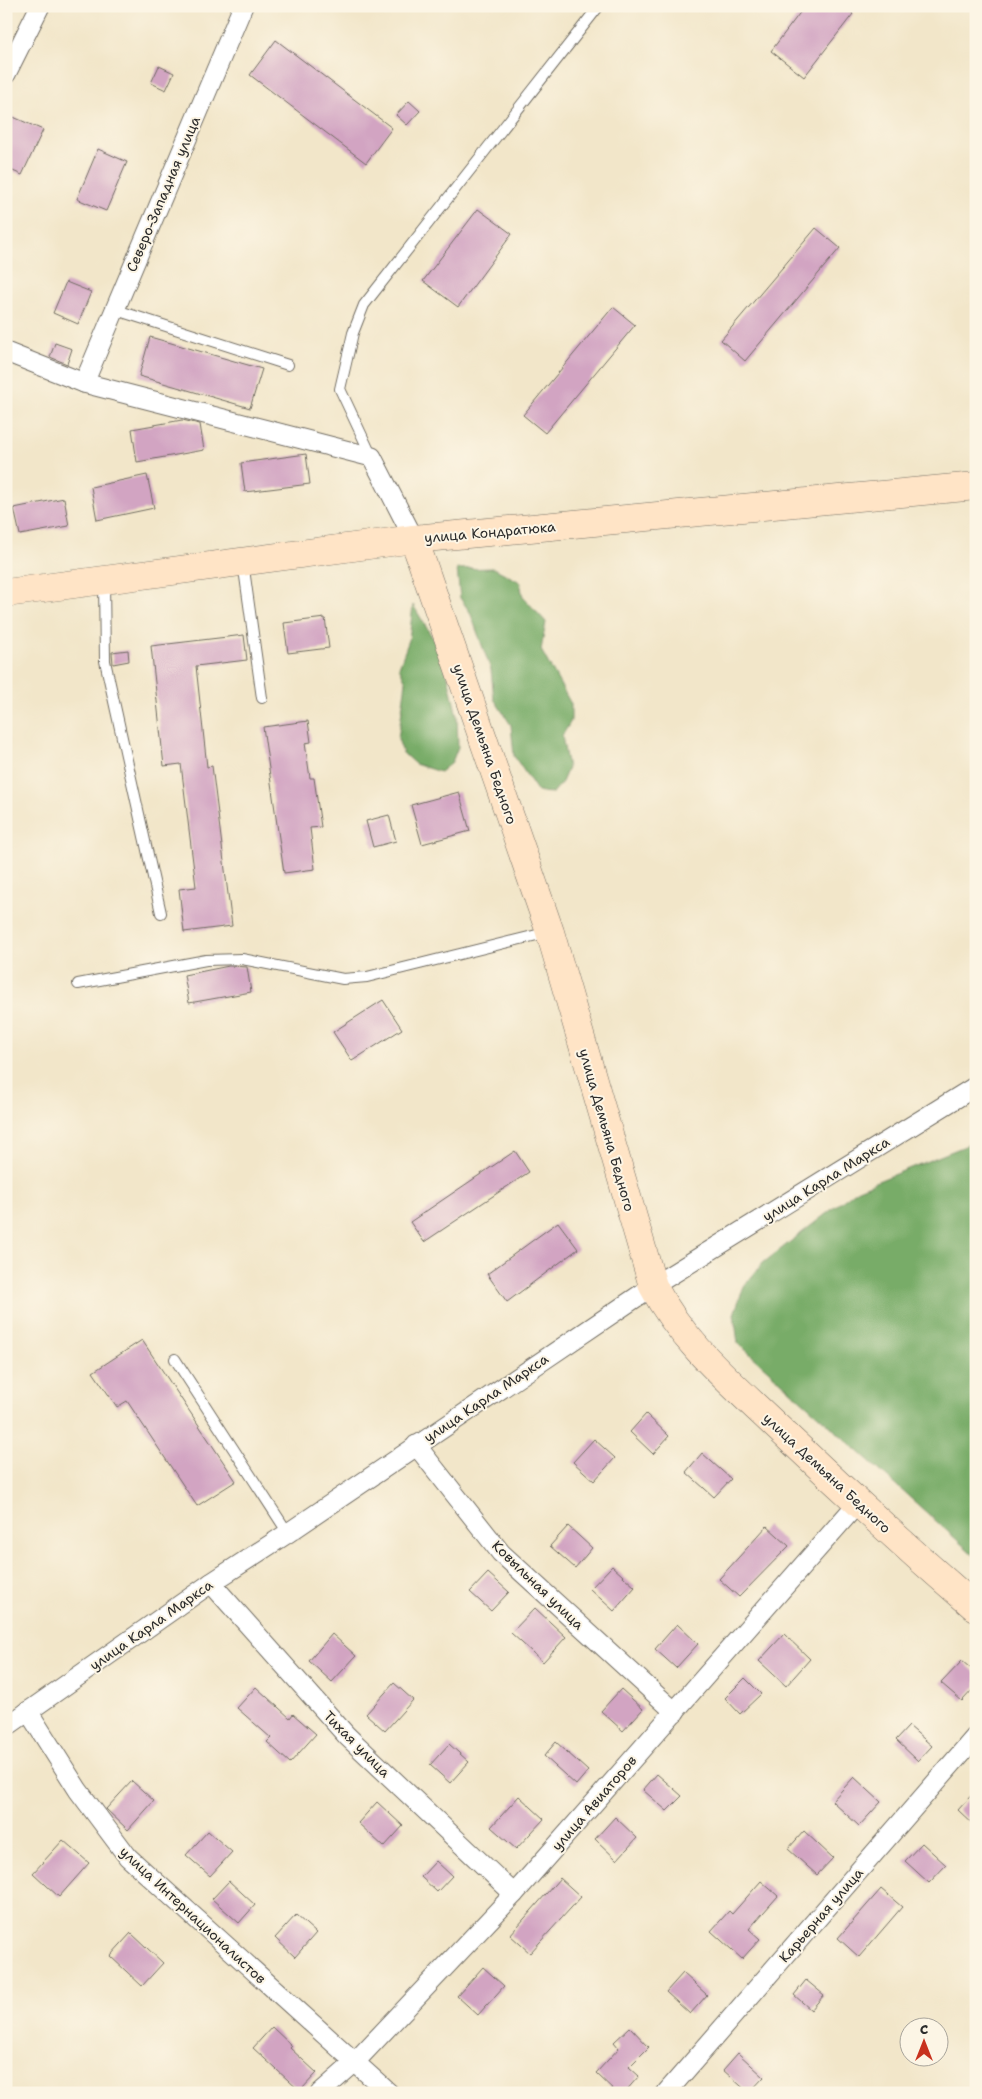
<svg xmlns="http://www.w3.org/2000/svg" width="982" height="2099" font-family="'Shantell Sans',sans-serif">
  <rect width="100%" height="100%" fill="#fcf5e5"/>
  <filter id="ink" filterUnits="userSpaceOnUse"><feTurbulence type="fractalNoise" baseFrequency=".02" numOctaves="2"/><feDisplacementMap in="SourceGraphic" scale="10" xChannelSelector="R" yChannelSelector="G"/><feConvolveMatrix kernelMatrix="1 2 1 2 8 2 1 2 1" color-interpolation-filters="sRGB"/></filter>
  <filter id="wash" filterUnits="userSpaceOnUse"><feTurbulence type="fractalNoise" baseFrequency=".0096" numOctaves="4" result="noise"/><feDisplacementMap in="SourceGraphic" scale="20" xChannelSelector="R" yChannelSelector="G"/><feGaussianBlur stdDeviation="1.12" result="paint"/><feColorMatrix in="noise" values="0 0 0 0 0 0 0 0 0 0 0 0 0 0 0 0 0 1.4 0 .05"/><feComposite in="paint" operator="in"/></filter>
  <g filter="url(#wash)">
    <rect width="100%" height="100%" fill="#f2e6c9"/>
    <!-- forest -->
    <g fill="#78ac68" stroke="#526c4a">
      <path d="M494,568L520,582L523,597L546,622L541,650L571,704V721L562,736L568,768L562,782L553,793L538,792L514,756L511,725L494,699L491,670L470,612L460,598L457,569Z"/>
      <path d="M413,605L443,655L457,716L458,747L452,762L440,772L415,764L403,753L398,739L406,682L399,667L409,640Z"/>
      <path d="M976,1135V1557L738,1343L734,1314L744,1286L763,1263L858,1189L965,1146Z"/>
    </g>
    <g id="blocks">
      <!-- building -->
      <g fill="#d2a4c2">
        <path d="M805,6H844L853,14L804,77L771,51Z"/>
        <path d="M276,40L392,128L366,163L250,75Z"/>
        <path d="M159,66L174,73L166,90L151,83Z"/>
        <path d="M409,101L420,111L407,125L396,115Z"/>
        <path d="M11,116L43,130L22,175L6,168V126Z"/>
        <path d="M98,149L127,162L106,211L77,199Z"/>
        <path d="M478,209L512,234L458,307L423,281Z"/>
        <path d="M816,228L840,248L745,361L721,340Z"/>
        <path d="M66,282L91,292L78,324L53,313Z"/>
        <path d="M613,307L635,325L545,433L523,415Z"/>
        <path d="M150,337L262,369L250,408L139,376Z"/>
        <path d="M55,343L72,349L67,364L50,357Z"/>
        <path d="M182,420L200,424L204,450L137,462L132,429Z"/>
        <path d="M306,454L310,484L245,492L241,463Z"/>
        <path d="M147,475L154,508L97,520L91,487Z"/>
        <path d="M64,498L69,526L20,535L14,508Z"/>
        <path d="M325,618L329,648L288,653L284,623Z"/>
        <path d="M244,635L247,660L196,666L207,767L212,766L232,926L184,932L179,889L196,887L181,764L164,766L151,646Z"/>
        <path d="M128,650L129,661L113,664L112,652Z"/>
        <path d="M308,721L311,742L305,743L310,778H314L321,827L310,828L315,869L284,873L263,727Z"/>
        <path d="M459,792L470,831L422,844L411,805Z"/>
        <path d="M389,815L396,841L373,847L366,821Z"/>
        <path d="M229,966L247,967L251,992L189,1003L184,975Z"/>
        <path d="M383,1000L402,1029L352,1061L333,1032Z"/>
        <path d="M515,1151L529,1172L424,1242L410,1222Z"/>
        <path d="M558,1222L578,1249L507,1302L487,1274Z"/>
        <path d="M142,1340L236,1481L197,1506L127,1401L117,1407L93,1372Z"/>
        <path d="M646,1414L669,1436L653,1454L630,1432Z"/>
        <path d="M594,1439L615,1458L594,1481L573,1462Z"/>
        <path d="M702,1453L731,1479L714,1497L686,1472Z"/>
        <path d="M568,1526L592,1548L575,1568L550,1546Z"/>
        <path d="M767,1526L789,1546L739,1597L719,1579Z"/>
        <path d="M612,1566L635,1587L614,1611L590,1589Z"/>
        <path d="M488,1573L509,1592L491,1611L470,1592Z"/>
        <path d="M535,1608L566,1637L543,1662L511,1633Z"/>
        <path d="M677,1624L698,1644L676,1668L655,1649Z"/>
        <path d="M332,1634L356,1656L332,1682L309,1661Z"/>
        <path d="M784,1634L810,1659L786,1686L759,1661Z"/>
        <path d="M962,1661L976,1673V1686L962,1701L941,1683Z"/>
        <path d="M745,1678L761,1694L740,1714L725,1698Z"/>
        <path d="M394,1683L413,1700L385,1731L366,1714Z"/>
        <path d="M256,1687L290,1718L293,1714L316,1734L290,1763L267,1742L271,1738L237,1708Z"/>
        <path d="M621,1689L643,1709L623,1731L601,1711Z"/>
        <path d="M909,1726L932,1746L918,1761L896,1740Z"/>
        <path d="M556,1742L588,1771L576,1785L544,1756Z"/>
        <path d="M449,1744L469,1762L450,1783L430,1765Z"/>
        <path d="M657,1774L682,1796L667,1811L643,1790Z"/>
        <path d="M854,1777L881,1802L859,1826L832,1801Z"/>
        <path d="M132,1781L154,1801L128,1830L106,1809Z"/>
        <path d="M976,1790V1827L958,1810Z"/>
        <path d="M519,1796L544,1819L516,1849L491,1827Z"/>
        <path d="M377,1802L403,1826L384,1847L358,1823Z"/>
        <path d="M615,1817L637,1838L617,1860L595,1839Z"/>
        <path d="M208,1831L232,1852L210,1876L186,1855Z"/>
        <path d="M804,1831L833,1858L817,1875L788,1849Z"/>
        <path d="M63,1840L89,1863L59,1897L33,1873Z"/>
        <path d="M922,1843L946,1865L929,1883L905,1861Z"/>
        <path d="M436,1861L452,1876L437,1892L421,1877Z"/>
        <path d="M560,1878L581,1897L530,1953L510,1935Z"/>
        <path d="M229,1881L255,1905L239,1923L212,1899Z"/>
        <path d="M761,1881L778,1896L749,1929L760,1939L742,1959L711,1931L729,1911L732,1914Z"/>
        <path d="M881,1889L902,1907L859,1957L838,1938Z"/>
        <path d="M296,1915L316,1933L295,1957L275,1938Z"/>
        <path d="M131,1933L163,1963L142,1986L110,1956Z"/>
        <path d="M483,1967L504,1986L478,2015L457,1996Z"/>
        <path d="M683,1973L707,1995L690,2014L666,1992Z"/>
        <path d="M806,1980L824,1995L811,2010L794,1995Z"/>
        <path d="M272,2027L292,2046L290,2048L317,2073L300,2091L253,2048Z"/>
        <path d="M630,2027L649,2047L629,2067L639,2076L624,2093H617L596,2073L619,2048L614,2042Z"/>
        <path d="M738,2053L764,2077L749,2093L723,2070Z"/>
      </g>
    </g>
  </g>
  <g filter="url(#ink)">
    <use href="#blocks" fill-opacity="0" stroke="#716c62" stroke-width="1"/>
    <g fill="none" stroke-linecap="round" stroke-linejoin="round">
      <!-- lane casing -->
      <g stroke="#716c62" stroke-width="12">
        <g id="lane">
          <path d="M113,309L288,365"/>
          <path d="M372,457L340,389L353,333L364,305L599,6"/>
          <path d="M243,562L262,698"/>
          <path d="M104,581L105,661L161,913"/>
          <path d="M78,984L206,960L242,959L343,979L367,977L549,932"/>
          <path d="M175,1359L288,1533"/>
        </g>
      </g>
      <!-- street casing -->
      <g stroke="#716c62" stroke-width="21">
        <g id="street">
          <path d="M6,74L40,6"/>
          <path d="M6,352L84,383L372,457L414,539"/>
          <path d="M84,383L243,6"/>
          <path d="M416,1445L501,1553L675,1712"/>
          <path d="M211,1583L347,1736L514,1894"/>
          <path d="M28,1711L78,1790L128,1857L389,2093"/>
          <path d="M6,1727L211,1583L288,1533L653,1286L976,1086"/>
          <path d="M320,2093L354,2063L514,1894L857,1504"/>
          <path d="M666,2093L976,1736"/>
        </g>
      </g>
      <!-- secondary casing -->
      <g stroke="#716c62" stroke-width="29">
        <g id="secondary">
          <path d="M414,539L550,932L653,1286C682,1342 729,1381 774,1424C840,1487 907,1548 976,1608"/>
          <path d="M6,593L414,539L976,486"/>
        </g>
      </g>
      <!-- lane -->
      <use href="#lane" stroke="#fff" stroke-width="10"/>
      <!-- street -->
      <use href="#street" stroke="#fff" stroke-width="19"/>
      <!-- secondary -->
      <use href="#secondary" stroke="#ffe4c6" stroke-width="28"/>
    </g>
  </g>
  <g text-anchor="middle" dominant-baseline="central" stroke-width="4" stroke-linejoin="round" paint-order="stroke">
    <!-- street labels -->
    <g font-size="14" fill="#2b2b2b" stroke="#fcf5e5">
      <text transform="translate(163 194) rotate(-67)">Северо-Западная улица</text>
      <text transform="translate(490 532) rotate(-5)">улица Кондратюка</text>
      <text transform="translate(485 744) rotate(71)">улица Демьяна Бедного</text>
      <text transform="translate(607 1130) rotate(74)">улица Демьяна Бедного</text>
      <text transform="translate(826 1179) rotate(-32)">улица Карла Маркса</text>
      <text transform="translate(486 1398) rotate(-34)">улица Карла Маркса</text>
      <text transform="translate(827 1473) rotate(43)">улица Демьяна Бедного</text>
      <text transform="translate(538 1585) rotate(44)">Ковыльная улица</text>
      <text transform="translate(151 1625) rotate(-35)">улица Карла Маркса</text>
      <text transform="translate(357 1744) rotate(45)">Тихая улица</text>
      <text transform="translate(594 1803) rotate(-49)">улица Авиаторов</text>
      <text transform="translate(193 1915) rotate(43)">улица Интернационалистов</text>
      <text transform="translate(821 1915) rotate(-49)">Карьерная улица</text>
    </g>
  </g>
  <!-- margin -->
  <rect width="982" height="2099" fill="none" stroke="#fcf5e5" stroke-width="25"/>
  <!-- north arrow -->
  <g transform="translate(924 2042)"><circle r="24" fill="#fcf5e5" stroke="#a8a49b"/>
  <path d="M0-4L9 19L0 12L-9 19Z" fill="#c8321e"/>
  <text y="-8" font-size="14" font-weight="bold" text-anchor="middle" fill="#2b2b2b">С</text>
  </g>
</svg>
